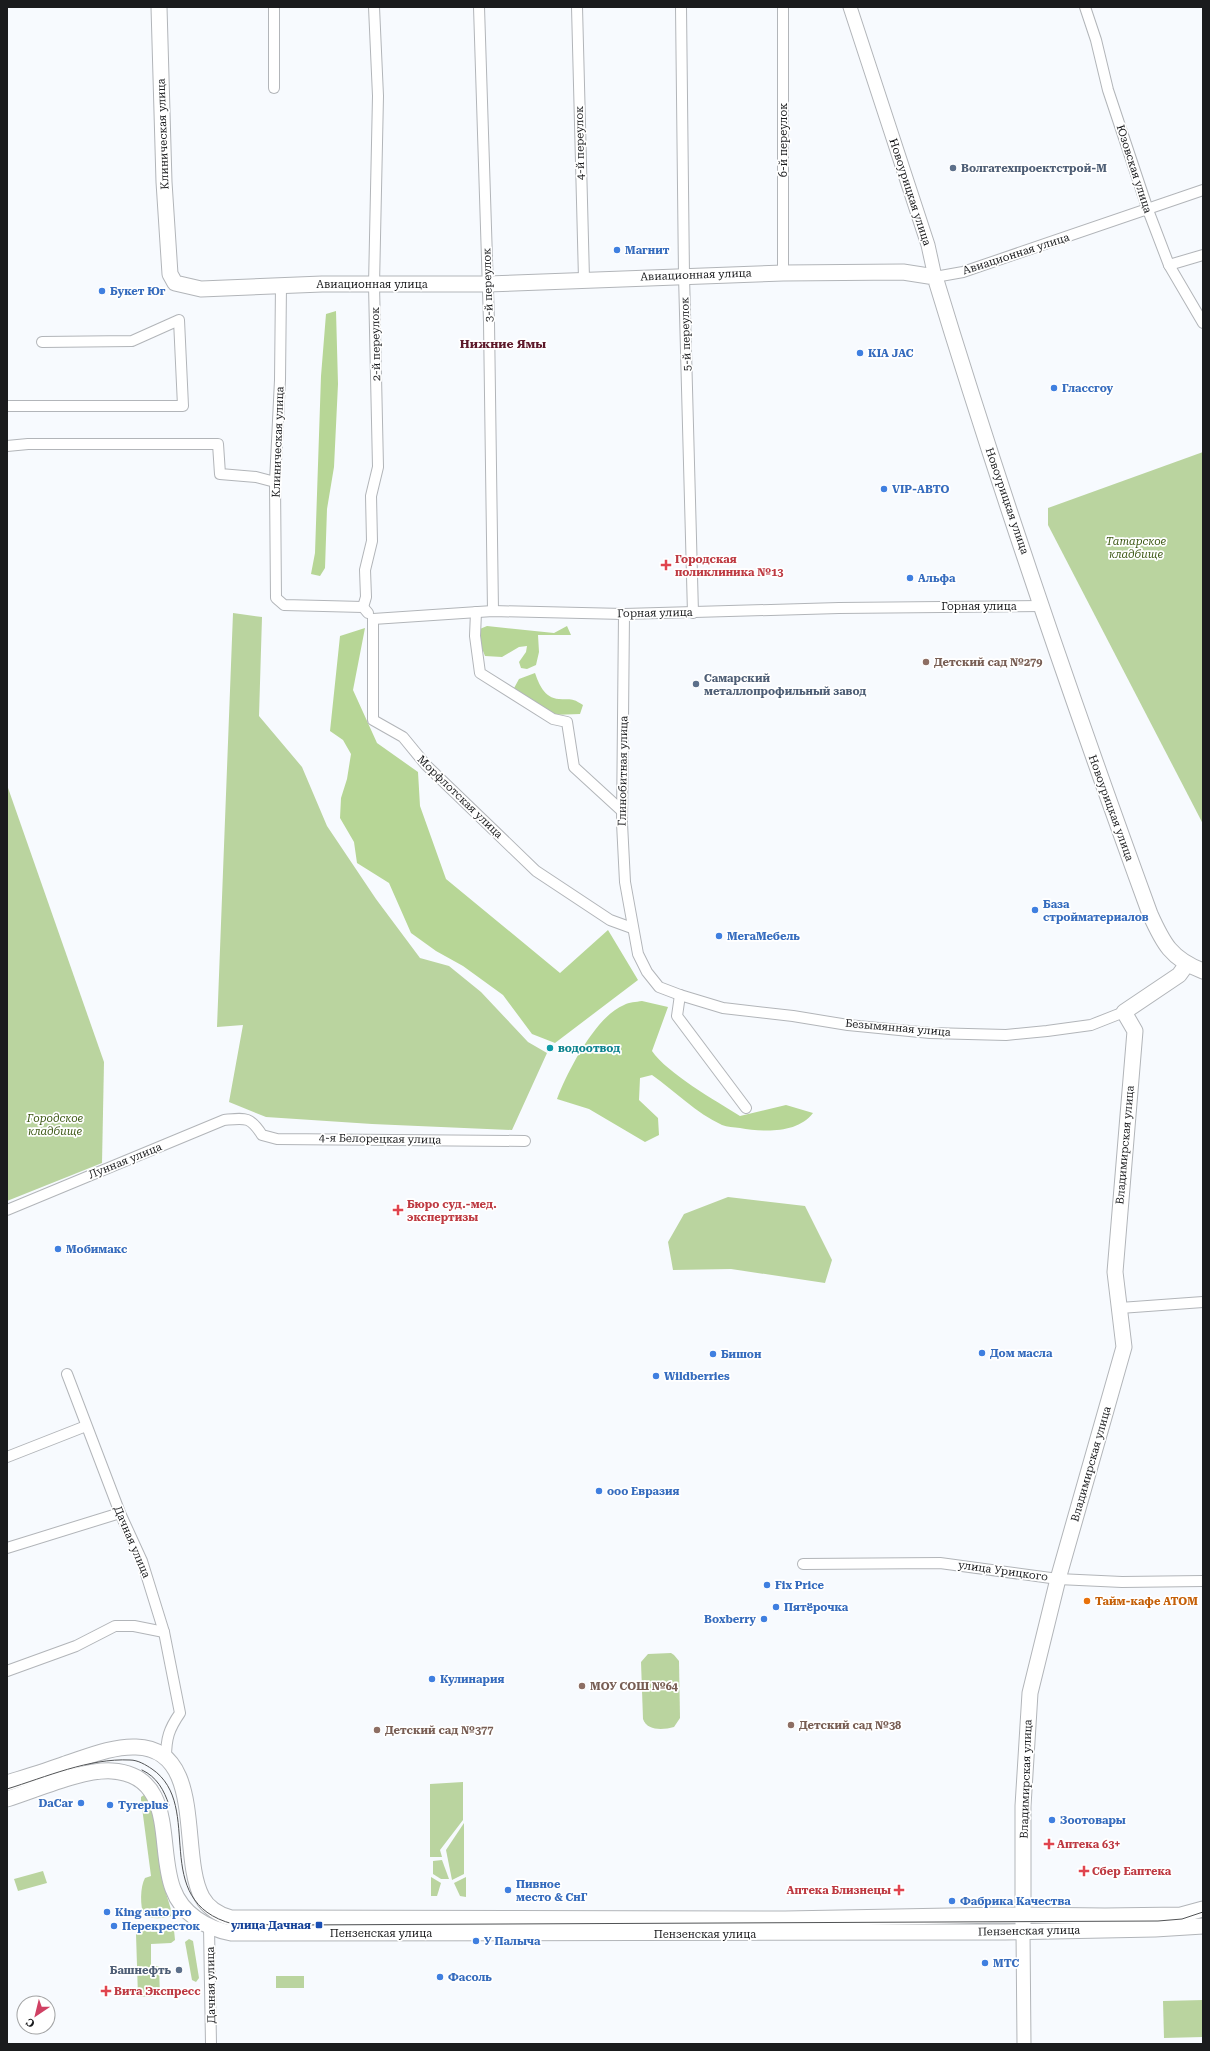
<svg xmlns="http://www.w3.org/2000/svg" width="1210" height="2051" font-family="'Roboto Serif',serif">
  <rect width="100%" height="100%" fill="#f7fafe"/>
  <!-- green -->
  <g fill="#bad49f">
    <path d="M1203,452V824L1048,525V508Z"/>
    <path d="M233,613L262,617L259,716L302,767L327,826L376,899L420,958L449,966L481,992L528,1042L547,1053L512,1130L372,1124L266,1117L229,1102L243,1025L217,1027Z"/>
    <path d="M7,785L104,1062L102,1163L7,1201Z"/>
    <path d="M728,1197L805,1206L832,1260L825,1283L731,1269L673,1270L668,1242L684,1214Z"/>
    <path d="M671,1653L674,1655L679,1661L680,1718L674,1727C663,1730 647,1731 643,1719L641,1662L648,1654Z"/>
    <path d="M463,1782V1820L440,1850L442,1857H430V1784Z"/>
    <path d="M144,1795L152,1807L163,1883L172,1913L171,1916C164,1919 151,1919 144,1916C140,1906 140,1887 145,1878L151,1876L141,1800V1797Z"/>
    <path d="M464,1823V1874L452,1880L446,1850Z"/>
    <path d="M442,1860L449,1879H441L433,1874V1861Z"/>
    <path d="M43,1871L47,1883L18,1891L14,1879Z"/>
    <path d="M431,1877L441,1883L437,1896H431Z"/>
    <path d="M466,1877V1897L460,1896L454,1883Z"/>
    <path d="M141,1929L174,1930L175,1940L171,1943L151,1944V1966H159L160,1996L138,1997L136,1934Z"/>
    <path d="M189,1939L193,1941L199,1978L196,1982L192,1980L185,1942Z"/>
    <rect x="276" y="1976" width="28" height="12"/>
    <path d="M1203,2000V2037L1164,2038L1163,2001Z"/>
  </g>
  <!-- forest -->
  <g fill="#b7d696">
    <path d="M336,311L338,384L334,467L327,509L325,568L320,576L311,574L315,553L321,376L326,314Z"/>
    <path d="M487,626L554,633L567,626L571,635H538L539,652L536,665L527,669L521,668L519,662L526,652L527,646L519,647L502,657L485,656L475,631Z"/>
    <path d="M365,628L353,690L377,743L418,772L420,806L446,879L560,973L608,930L638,980L555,1043L532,1034L503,995L463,966L436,951L411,933L389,883L357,863L354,842L340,818L341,798L347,779L351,754L343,740L330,731L340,636Z"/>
    <path d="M535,673C539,684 544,698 559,699C571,700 571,697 583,705L580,714L552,715L513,690L519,679Z"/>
    <path d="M642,1001L668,1007L652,1051C667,1073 716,1101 740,1116L786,1105L813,1113C797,1134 763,1132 740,1128C734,1127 727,1127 722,1125C696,1113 675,1091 652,1075L640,1078L639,1100L658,1118L659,1135L645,1142L589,1109L557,1099C567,1072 596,1016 624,1005C629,1002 636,1002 642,1001Z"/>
  </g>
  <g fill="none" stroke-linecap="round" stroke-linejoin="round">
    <!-- minor casing -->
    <g stroke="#b2b5b9" stroke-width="12">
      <g id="minor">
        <path d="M274,7V88"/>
        <path d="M479,7L489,322L493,611"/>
        <path d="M577,7L584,279"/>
        <path d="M681,7L684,276L693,613"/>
        <path d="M783,7V273"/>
        <path d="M1085,7L1096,40L1108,90L1148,210L1169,265L1203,323"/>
        <path d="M1169,265L1203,255"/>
        <path d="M935,277L963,272L1203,190"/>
        <path d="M281,285L280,380L275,482L276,598L284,605L363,607L368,613"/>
        <path d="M7,406H183L179,320L132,341L42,342"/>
        <path d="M7,446L28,444H218L220,474L256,477L275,482"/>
        <path d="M363,607L366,597L365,570L372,541L371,496L378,467L374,285L378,96L374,7"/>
        <path d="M476,612L475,636L480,673L553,719L567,722L574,767L622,811"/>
        <path d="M624,614L622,823L625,882L638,954L647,972L659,987L680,995L723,1008L793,1016L848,1025L930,1033L1006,1035L1047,1031L1091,1025L1124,1012"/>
        <path d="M373,619L493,611L624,614L839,608L1042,606"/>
        <path d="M373,619V720L403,737L426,765L536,871L610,920L632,928"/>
        <path d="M680,995L677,1016L746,1108"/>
        <path d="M7,1210L224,1120C245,1118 250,1116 262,1135L277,1139L525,1141"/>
        <path d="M1120,1308L1203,1302"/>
        <path d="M67,1374L120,1513L142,1561L164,1632L180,1713C169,1729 166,1738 166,1758"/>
        <path d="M7,1457L86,1426"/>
        <path d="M7,1548L120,1513"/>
        <path d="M803,1564L940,1563L1058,1579L1122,1582L1203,1581"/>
        <path d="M7,1671L76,1646L115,1626H134L164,1632"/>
        <path d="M209,1927L211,2044"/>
      </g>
    </g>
    <!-- tertiary casing -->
    <g stroke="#b2b5b9" stroke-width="15">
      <g id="tertiary">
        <path d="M850,7L928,245L935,277"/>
        <path d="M1023,1932L1024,2044"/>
      </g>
    </g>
    <!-- secondary casing -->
    <g stroke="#b2b5b9" stroke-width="17">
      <g id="secondary">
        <path d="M159,7L164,182L170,274L175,283L201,289L322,284H487L783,273L903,272L935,277C1000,491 1073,703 1150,914C1163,943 1171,959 1203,971"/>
        <path d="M7,1783C26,1777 46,1771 65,1764C87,1757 112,1746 136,1747C206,1749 179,1855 202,1897C208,1908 220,1915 231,1918L785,1919L1005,1915L1105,1916L1181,1915L1203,1909"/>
        <path d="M7,1799C36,1790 83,1769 112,1771C177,1775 157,1849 173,1889C182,1914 206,1928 231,1933L1005,1932L1155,1929L1203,1926"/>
        <path d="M1023,1924V1806L1030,1693L1058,1579L1124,1347L1115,1272L1135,1031L1124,1012L1179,975L1187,964"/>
      </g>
    </g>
    <!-- minor -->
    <use href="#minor" stroke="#fff" stroke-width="10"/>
    <!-- tertiary -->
    <use href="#tertiary" stroke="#fff" stroke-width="13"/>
    <!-- secondary -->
    <use href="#secondary" stroke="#fff" stroke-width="15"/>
    <!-- tram -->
    <g stroke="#515355" stroke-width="1">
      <path d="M142,1770C157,1777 164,1790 169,1805"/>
      <path d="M7,1789C46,1777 89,1758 130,1760C138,1760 146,1765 152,1769C206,1806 147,1901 233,1924L288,1925L1158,1921L1182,1919L1203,1912"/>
    </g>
  </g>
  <!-- markers -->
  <g fill="#5c6f8a" stroke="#fff" stroke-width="1.5">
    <circle cx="953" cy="168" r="4"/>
    <circle cx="696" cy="684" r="4"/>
    <circle cx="179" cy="1970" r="4"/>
  </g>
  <g fill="#3f7fe0" stroke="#fff" stroke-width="1.5">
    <circle cx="617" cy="250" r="4"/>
    <circle cx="102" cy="291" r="4"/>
    <circle cx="860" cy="353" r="4"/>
    <circle cx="1054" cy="388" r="4"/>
    <circle cx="884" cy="489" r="4"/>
    <circle cx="910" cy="578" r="4"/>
    <circle cx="1035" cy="910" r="4"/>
    <circle cx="719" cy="936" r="4"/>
    <circle cx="58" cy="1249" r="4"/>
    <circle cx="982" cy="1353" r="4"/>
    <circle cx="713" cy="1354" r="4"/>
    <circle cx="656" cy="1376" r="4"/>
    <circle cx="599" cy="1491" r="4"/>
    <circle cx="767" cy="1585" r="4"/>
    <circle cx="776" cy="1607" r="4"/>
    <circle cx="764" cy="1619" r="4"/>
    <circle cx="432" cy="1679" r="4"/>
    <circle cx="81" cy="1803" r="4"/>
    <circle cx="110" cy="1805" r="4"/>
    <circle cx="1052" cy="1820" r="4"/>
    <circle cx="508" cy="1890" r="4"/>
    <circle cx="952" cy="1901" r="4"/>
    <circle cx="107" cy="1912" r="4"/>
    <circle cx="114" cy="1926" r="4"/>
    <circle cx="476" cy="1941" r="4"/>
    <circle cx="985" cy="1963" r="4"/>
    <circle cx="440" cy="1977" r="4"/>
  </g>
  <g fill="#e0444e" stroke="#fff" stroke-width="1.5">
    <path d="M664 559h4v4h4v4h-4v4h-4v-4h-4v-4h4z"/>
    <path d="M396 1204h4v4h4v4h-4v4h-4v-4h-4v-4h4z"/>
    <path d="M1047 1838h4v4h4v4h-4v4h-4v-4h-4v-4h4z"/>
    <path d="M1082 1865h4v4h4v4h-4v4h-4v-4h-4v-4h4z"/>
    <path d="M897 1884h4v4h4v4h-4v4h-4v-4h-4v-4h4z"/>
    <path d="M104 1985h4v4h4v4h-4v4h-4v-4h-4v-4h4z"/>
  </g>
  <g fill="#8d6e63" stroke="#fff" stroke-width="1.5">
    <circle cx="926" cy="662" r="4"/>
    <circle cx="582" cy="1686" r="4"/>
    <circle cx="791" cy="1725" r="4"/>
    <circle cx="377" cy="1730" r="4"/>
  </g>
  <circle fill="#0f9aa8" stroke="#fff" stroke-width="1.5" cx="550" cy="1048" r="4"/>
  <circle fill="#e8710a" stroke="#fff" stroke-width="1.5" cx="1087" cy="1601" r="4"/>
  <rect fill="#1a4fb4" stroke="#fff" stroke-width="1.5" x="315" y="1921" width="8" height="8" rx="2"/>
  <g text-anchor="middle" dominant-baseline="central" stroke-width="3.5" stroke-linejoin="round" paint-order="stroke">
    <!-- street labels -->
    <g font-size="11" fill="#1a1b1d" stroke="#fff">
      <text transform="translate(163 134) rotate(-92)">Клиническая улица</text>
      <text transform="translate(783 140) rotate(-90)">6-й переулок</text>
      <text transform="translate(580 143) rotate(-91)">4-й переулок</text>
      <text transform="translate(1134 169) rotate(72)">Юзовская улица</text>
      <text transform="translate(910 192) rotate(72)">Новоурицкая улица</text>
      <text transform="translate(1016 254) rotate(-18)">Авиационная улица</text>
      <text transform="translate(696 275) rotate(-2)">Авиационная улица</text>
      <text x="372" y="284">Авиационная улица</text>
      <text transform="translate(488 285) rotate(-92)">3-й переулок</text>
      <text transform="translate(686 334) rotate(-92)">5-й переулок</text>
      <text transform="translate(376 344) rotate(-91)">2-й переулок</text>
      <text transform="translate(278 442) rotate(-88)">Клиническая улица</text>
      <text transform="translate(1007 501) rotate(71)">Новоурицкая улица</text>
      <text x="979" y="606">Горная улица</text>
      <text transform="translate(655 613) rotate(-1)">Горная улица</text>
      <text transform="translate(623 771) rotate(-89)">Глинобитная улица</text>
      <text transform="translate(460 797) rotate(44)">Морфлотская улица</text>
      <text transform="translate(1111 808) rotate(70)">Новоурицкая улица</text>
      <text transform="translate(898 1028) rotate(5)">Безымянная улица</text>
      <text transform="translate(380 1139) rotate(1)">4-я Белорецкая улица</text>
      <text transform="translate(1125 1145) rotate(-85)">Владимирская улица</text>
      <text transform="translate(125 1161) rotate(-22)">Лунная улица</text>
      <text transform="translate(1091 1464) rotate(-74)">Владимирская улица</text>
      <text transform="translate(132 1542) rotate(67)">Дачная улица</text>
      <text transform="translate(1003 1571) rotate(8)">улица Урицкого</text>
      <text transform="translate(1026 1779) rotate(-88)">Владимирская улица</text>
      <text transform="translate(1029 1931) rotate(-1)">Пензенская улица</text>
      <text x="381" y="1933">Пензенская улица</text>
      <text x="705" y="1934">Пензенская улица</text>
      <text transform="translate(211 1985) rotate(-91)">Дачная улица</text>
    </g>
    <!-- service labels -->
    <g font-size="11" font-weight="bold" fill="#4e5e75" stroke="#fff" text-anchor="start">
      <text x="961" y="168">Волгатехпроектстрой-М</text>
      <text x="704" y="678">Самарский<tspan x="704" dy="13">металлопрофильный завод</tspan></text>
      <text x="171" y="1970" text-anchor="end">Башнефть</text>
    </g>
    <!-- shop labels -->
    <g font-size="11" font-weight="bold" fill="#366cbe" stroke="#fff" text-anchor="start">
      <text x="625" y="250">Магнит</text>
      <text x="110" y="291">Букет Юг</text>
      <text x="868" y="353">KIA JAC</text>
      <text x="1062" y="388">Глассгоу</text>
      <text x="892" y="489">VIP-АВТО</text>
      <text x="918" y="578">Альфа</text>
      <text x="1043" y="904">База<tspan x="1043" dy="13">стройматериалов</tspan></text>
      <text x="727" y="936">МегаМебель</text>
      <text x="66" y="1249">Мобимакс</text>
      <text x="990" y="1353">Дом масла</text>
      <text x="721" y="1354">Бишон</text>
      <text x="664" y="1376">Wildberries</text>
      <text x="607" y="1491">ооо Евразия</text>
      <text x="775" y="1585">Fix Price</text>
      <text x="784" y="1607">Пятёрочка</text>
      <text x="756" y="1619" text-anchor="end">Boxberry</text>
      <text x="440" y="1679">Кулинария</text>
      <text x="73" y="1803" text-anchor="end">DaCar</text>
      <text x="118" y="1805">Tyreplus</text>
      <text x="1060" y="1820">Зоотовары</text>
      <text x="516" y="1884">Пивное<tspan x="516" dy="13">место &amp; СнГ</tspan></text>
      <text x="960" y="1901">Фабрика Качества</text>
      <text x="115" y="1912">King auto pro</text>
      <text x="122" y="1926">Перекресток</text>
      <text x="484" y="1941">У Палыча</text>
      <text x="993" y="1963">МТС</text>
      <text x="448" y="1977">Фасоль</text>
    </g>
    <!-- park labels -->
    <g font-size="11" font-style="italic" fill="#3e5916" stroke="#fff">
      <text x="1136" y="541">Татарское<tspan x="1136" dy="13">кладбище</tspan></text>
      <text x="55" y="1118">Городское<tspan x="55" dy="13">кладбище</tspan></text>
    </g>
    <!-- health labels -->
    <g font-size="11" font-weight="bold" fill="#be3a42" stroke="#fff" text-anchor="start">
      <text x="675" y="559">Городская<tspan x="675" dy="13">поликлиника №13</tspan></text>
      <text x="407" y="1204">Бюро суд.-мед.<tspan x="407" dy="13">экспертизы</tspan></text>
      <text x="1057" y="1844">Аптека 63+</text>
      <text x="1092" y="1871">Сбер Еаптека</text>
      <text x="891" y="1890" text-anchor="end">Аптека Близнецы</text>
      <text x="114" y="1991">Вита Экспресс</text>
    </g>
    <!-- education labels -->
    <g font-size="11" font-weight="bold" fill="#785e54" stroke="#fff" text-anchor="start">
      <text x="934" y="662">Детский сад №279</text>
      <text x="590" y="1686">МОУ СОШ №64</text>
      <text x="799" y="1725">Детский сад №38</text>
      <text x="385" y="1730">Детский сад №377</text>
    </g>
    <!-- culture labels -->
    <g font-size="11" font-weight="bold" fill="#0d838f" stroke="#fff" text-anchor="start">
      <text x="558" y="1048">водоотвод</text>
    </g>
    <!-- food labels -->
    <g font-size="11" font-weight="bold" fill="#c56008" stroke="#fff" text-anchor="start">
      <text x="1095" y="1601">Тайм-кафе АТОМ</text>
    </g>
    <!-- transit labels -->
    <g font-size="11" font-weight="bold" fill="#164399" stroke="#fff" text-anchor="end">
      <text x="311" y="1925">улица Дачная</text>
    </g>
    <!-- neighbourhood labels -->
    <g font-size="12" font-weight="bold" fill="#5e192a" stroke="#fff">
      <text x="503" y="344">Нижние Ямы</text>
    </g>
  </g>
  <!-- border -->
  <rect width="1210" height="2051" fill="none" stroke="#1a1b1d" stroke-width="16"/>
  <!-- north arrow -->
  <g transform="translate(36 2015) rotate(215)"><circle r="19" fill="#ffffff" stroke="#a3a4a5"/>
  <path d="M0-3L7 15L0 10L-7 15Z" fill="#d04164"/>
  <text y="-6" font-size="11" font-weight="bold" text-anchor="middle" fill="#1a1b1d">С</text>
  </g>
</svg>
